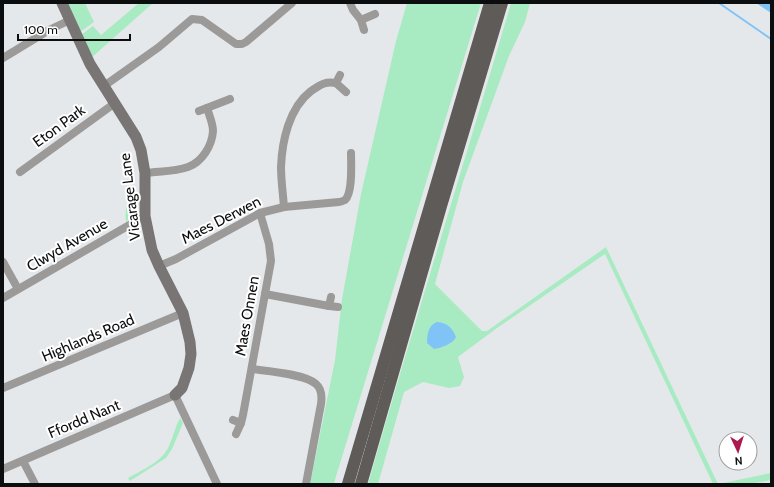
<svg xmlns="http://www.w3.org/2000/svg" width="774" height="487" font-family="Cabin,sans-serif">
  <rect width="100%" height="100%" fill="#e5e8eb"/>
  <!-- green -->
  <g fill="#a8ebc2">
    <path d="M67,3H85L94,22L80,32Z"/>
    <path d="M139,3H153L91,58L81,35L93,26L101,35Z"/>
    <path d="M407,3H481L334,483L310,484L335,360L342,299L361,194L396,41Z"/>
    <path d="M511,3H530L525,22L509,56L463,182L435,284L482,331H487L606,247L718,484L771,473V480L750,484H713L605,254L497,328L458,357L464,377L460,386L449,388L423,382L404,392L378,484H368C414,323 464,164 511,3Z"/>
    <path d="M134,193H138V205H135L133,211L135,212L126,222C125,210 126,202 134,193Z"/>
    <path d="M180,418L183,423L172,449L166,458L130,481L128,478C142,470 161,462 168,448C173,438 175,427 180,418Z"/>
  </g>
  <!-- water -->
  <g fill="#80c3f7">
    <path d="M756,3H771V13Z"/>
    <path d="M437,322C448,323 452,328 456,337C453,344 441,348 434,349L427,343C427,335 428,325 437,322Z"/>
  </g>
  <g fill="none" stroke-linecap="round" stroke-linejoin="round">
    <!-- stream -->
    <path stroke="#80c3f7" stroke-width="2" d="M719,3L771,39"/>
    <!-- street -->
    <g stroke="#9c9a99" stroke-width="8">
      <path d="M350,3L353,10L361,20L364,30"/>
      <path d="M361,20L375,14"/>
      <path d="M3,58L49,30L70,20"/>
      <path d="M340,75L336,83L346,92"/>
      <path d="M104,86L159,47L192,19L202,20L236,44H242L246,42L292,3"/>
      <path d="M199,111L230,99"/>
      <path d="M20,172L115,103"/>
      <path d="M145,173C159,171 174,172 188,167C202,162 212,146 213,131C213,123 209,115 207,108"/>
      <path d="M284,207C283,194 281,180 281,167C282,141 289,108 311,91C320,85 325,81 336,83"/>
      <path d="M3,262L18,289"/>
      <path d="M159,266L176,259L260,213L284,207L339,202C341,202 343,201 345,200C353,193 351,163 351,153"/>
      <path d="M265,294L329,306L331,297"/>
      <path d="M3,298L145,216"/>
      <path d="M329,306L338,307"/>
      <path d="M252,369C267,371 305,374 316,384C322,389 322,397 321,404L306,484"/>
      <path d="M3,388L183,313"/>
      <path d="M233,420L241,423L243,415L271,261L269,244L260,213"/>
      <path d="M236,434L241,423"/>
      <path d="M23,461L35,484"/>
      <path d="M3,469L175,395L217,484"/>
    </g>
    <!-- secondary -->
    <path stroke="#787574" stroke-width="11" d="M62,3L90,64L136,137L141,150L145,173V216L152,250L159,266L183,313L190,342L191,354L189,368L182,388L175,395"/>
    <!-- primary -->
    <g stroke="#5e5b59" stroke-width="12">
      <path d="M348,484L490,3"/>
      <path d="M361,484L441,206L502,3"/>
    </g>
  </g>
  <g text-anchor="middle" dominant-baseline="central" stroke-width="4" stroke-linejoin="round" paint-order="stroke">
    <!-- street labels -->
    <g font-size="15" fill="#0c0d0e" stroke="#fff">
      <text transform="translate(59 126) rotate(-36)">Eton Park</text>
      <text transform="translate(130 197) rotate(-97)">Vicarage Lane</text>
      <text transform="translate(221 220) rotate(-27)">Maes Derwen</text>
      <text transform="translate(67 245) rotate(-30)">Clwyd Avenue</text>
      <text transform="translate(247 316) rotate(-80)">Maes Onnen</text>
      <text transform="translate(88 338) rotate(-23)">Highlands Road</text>
      <text transform="translate(84 419) rotate(-23)">Ffordd Nant</text>
    </g>
  </g>
  <!-- border -->
  <rect width="774" height="487" fill="none" stroke="#0c0d0e" stroke-width="8"/>
  <!-- north arrow -->
  <g transform="translate(738 451) rotate(176)"><circle r="19" fill="#ffffff" stroke="#9e9e9f"/>
  <path d="M0-3L7 15L0 10L-7 15Z" fill="#ac1a4d"/>
  <text y="-6" font-size="11" font-weight="bold" text-anchor="middle" fill="#0c0d0e">N</text>
  </g>
  <!-- scale -->
  <path d="M18 34v6h112v-6" fill="none" stroke="#0c0d0e" stroke-width="2"/>
  <text x="24" y="34" font-size="12" fill="#0c0d0e" stroke="#ffffff" stroke-width="3" paint-order="stroke">100 m</text>
</svg>
